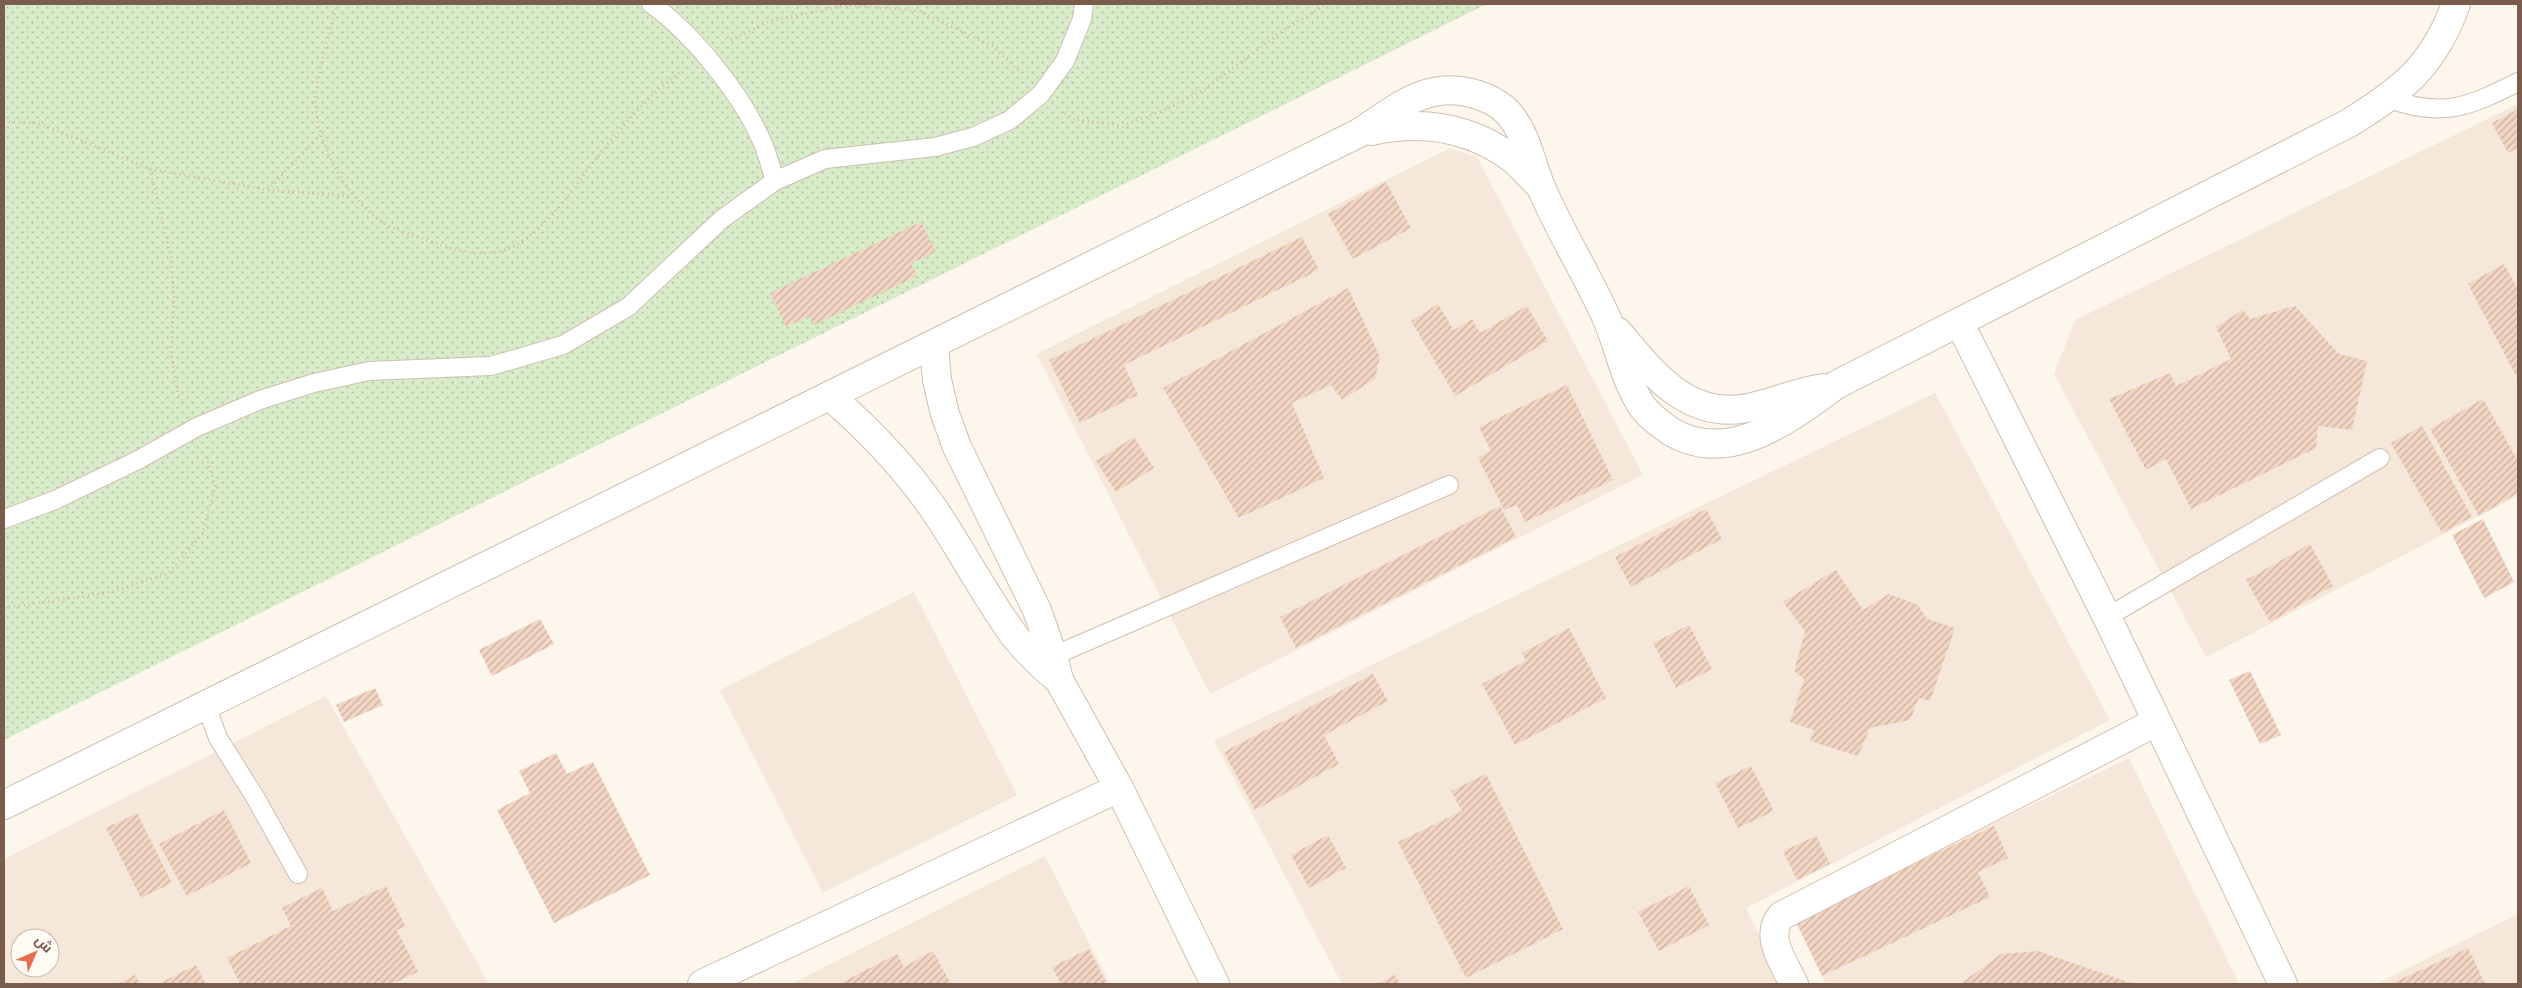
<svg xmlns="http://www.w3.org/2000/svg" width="2522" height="988" font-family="'Nunito Sans',Cairo,sans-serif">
  <defs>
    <pattern id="grass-dots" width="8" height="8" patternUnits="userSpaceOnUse" patternTransform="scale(1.25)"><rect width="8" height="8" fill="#d8ecc9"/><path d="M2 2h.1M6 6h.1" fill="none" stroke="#b4c2a5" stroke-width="1.8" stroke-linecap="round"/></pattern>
    <pattern id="building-hatch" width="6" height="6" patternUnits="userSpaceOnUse" patternTransform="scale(1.25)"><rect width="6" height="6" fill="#f3d5c3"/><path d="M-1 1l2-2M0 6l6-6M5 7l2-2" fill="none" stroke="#cab0a1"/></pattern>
  </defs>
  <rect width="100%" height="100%" fill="#fdf6ec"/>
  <!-- residential -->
  <g fill="#f5e8da" fill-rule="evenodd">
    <path d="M2518,104V496L2206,657L2054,374L2075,320Z"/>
    <path d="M1450,148L1477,157L1643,475L1210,694L1037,354Z"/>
    <path d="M1935,393L2110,720L1746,908L1782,984H1342L1214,741Z"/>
    <path d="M914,592L1017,795L823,893L720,690Z"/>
    <path d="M326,696L489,984H4V859ZM20,938H50V968H20Z"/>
    <path d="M2129,758L2239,984H1826L1795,920Z"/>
    <path d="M1045,856L1110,984H791Z"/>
    <path d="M2518,914V984H2376Z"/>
  </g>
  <!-- grass -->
  <path fill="url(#grass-dots)" d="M4,4H1487L4,740Z"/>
  <!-- building -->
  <g fill="url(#building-hatch)">
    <path d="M2518,109V148L2508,153L2492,123Z"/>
    <path d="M1386,182L1411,228L1353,259L1328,214Z"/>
    <path d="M921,222L936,252L911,263L917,276L814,325L809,316L786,327L770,293Z"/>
    <path d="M1302,237L1319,270L1124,365L1138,395L1080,423L1049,360Z"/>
    <path d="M2504,264L2518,289V380L2468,284Z"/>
    <path d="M1348,288L1380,357L1375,379L1342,400L1331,385L1292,403L1324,478L1239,518L1163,388Z"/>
    <path d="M1438,304L1454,330L1472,319L1480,333L1527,306L1548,341L1455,396L1411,321Z"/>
    <path d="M2295,306L2339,354L2367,361L2352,430L2318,426L2316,448L2191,509L2166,459L2146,470L2109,399L2170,373L2176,386L2231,359L2216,327L2243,310L2250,319Z"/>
    <path d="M1567,385L1613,480L1525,522L1517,505L1504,510L1478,458L1491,451L1479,427Z"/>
    <path d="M2483,399L2518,461V493L2479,516L2430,429Z"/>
    <path d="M2422,426L2472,517L2442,533L2391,443Z"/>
    <path d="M1134,437L1154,468L1116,492L1096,461Z"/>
    <path d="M1500,506L1516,537L1296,648L1280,617Z"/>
    <path d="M1706,509L1722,539L1631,587L1615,557Z"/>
    <path d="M2483,519L2514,582L2484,598L2452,535Z"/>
    <path d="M2310,544L2333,586L2270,622L2246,580Z"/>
    <path d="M1836,570L1863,610L1889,594L1918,605L1927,619L1955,628L1930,701L1919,698L1910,720L1870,728L1858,756L1810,741L1814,730L1790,722L1804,679L1794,671L1805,631L1783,602Z"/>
    <path d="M540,619L554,644L492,676L479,650Z"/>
    <path d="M1689,625L1712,669L1676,688L1653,643Z"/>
    <path d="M1569,628L1606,698L1515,745L1482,684L1526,661L1522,653Z"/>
    <path d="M2250,671L2281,735L2260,744L2229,680Z"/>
    <path d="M1373,674L1388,701L1324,735L1339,764L1255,810L1224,752Z"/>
    <path d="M375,688L383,705L344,722L336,705Z"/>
    <path d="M556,753L567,774L593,762L650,875L554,923L497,810L530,793L519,771Z"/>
    <path d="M1751,766L1774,811L1738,828L1715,783Z"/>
    <path d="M1486,774L1563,929L1466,978L1398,842L1462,811L1451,791Z"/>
    <path d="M224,810L251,863L187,896L159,844Z"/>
    <path d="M137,813L172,883L141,898L106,828Z"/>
    <path d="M1994,826L2008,858L1978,872L1990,897L1822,976L1795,920Z"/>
    <path d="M1328,835L1346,868L1309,888L1291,855Z"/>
    <path d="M1816,836L1830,864L1797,880L1783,851Z"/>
    <path d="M386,886L405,926L397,930L418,972L392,984H240L227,958L291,926L282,908L322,888L333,911Z"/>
    <path d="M1689,886L1709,925L1659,951L1638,912Z"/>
    <path d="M2468,948L2485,984H2391Z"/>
    <path d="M1089,949L1107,984H1061L1052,967Z"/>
    <path d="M933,951L951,984H839L897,954L904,967Z"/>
    <path d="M2038,951L2134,984H1960L2001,954Z"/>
    <path d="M196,965L206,984H158Z"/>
    <path d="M135,975L140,984H117Z"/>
    <path d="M1395,975L1400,984H1377Z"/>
  </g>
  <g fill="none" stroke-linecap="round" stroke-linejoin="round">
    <!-- service casing -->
    <g stroke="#d1beb0" stroke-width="20">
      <g id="service">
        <path d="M651,4C691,32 739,91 760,137C767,150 770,166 775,181"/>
        <path d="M2389,99C2444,118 2468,107 2518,82"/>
        <path d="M4,519L55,500L138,460L197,427L260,400L314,383L369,371L491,366L563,345L628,307L722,219L775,181L825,159L935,147L973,137L1010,120L1041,94L1065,61L1082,19L1084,4"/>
        <path d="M2107,617L2380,458"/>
        <path d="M1053,656L1449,485"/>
        <path d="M206,705L218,738L255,797L298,874"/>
      </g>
    </g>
    <!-- minor casing -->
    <g stroke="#d1beb0" stroke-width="30">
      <g id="minor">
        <path d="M1371,131C1421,120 1470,127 1513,159C1522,166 1529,175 1537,183"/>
        <path d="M1960,324L2107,617L2283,984"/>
        <path d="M1618,332C1651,371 1684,416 1741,409C1769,405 1795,392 1823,388"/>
        <path d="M934,345L937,380L945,414L957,447L1037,610L1053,656L1059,680L1119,788L1215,984"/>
        <path d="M830,396C869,430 904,466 933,508C961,549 984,594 1013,634C1026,651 1042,666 1059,680"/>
        <path d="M4,805L1359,133C1396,109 1426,81 1471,93C1485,96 1501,104 1510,115C1527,136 1531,163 1541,187C1560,232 1587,274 1607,319C1619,347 1624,377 1640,403C1647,415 1659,423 1670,431C1729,467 1789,419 1836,385L2349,123C2403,90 2434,65 2456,4"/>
        <path d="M702,984L1119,788"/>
        <path d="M1794,984C1784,963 1764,937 1781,916L2156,722"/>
      </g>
    </g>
    <!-- path -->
    <g stroke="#d9b8a5" stroke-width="3" stroke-dasharray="1 4" stroke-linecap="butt">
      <path d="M337,4C330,33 320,63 316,92C311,138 349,205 389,226C400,231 413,235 424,239C452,250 484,260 512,247C548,231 577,181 602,151C625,123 651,94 679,73"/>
      <path d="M731,40L770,21L846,5L919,11L992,46L1020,72"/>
      <path d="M1065,113L1073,119L1123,126L1167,109L1205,89L1283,31L1327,4"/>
      <path d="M4,121L41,124L150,169L268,190L351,196"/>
      <path d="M150,169L171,257L174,300L171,353L178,394L182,400"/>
      <path d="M268,190L320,135"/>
      <path d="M4,608L112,592L169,573L203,533L215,486L206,456"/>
    </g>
    <!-- service -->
    <use href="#service" stroke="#fff" stroke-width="18"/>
    <!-- minor -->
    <use href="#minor" stroke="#fff" stroke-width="28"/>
  </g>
  <!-- border -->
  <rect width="2522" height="988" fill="none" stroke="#7a5c4d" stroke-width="10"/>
  <!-- north arrow -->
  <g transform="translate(35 953) rotate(45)"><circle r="24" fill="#fffaf3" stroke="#cabbb1"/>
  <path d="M0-4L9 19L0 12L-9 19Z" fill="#e76f51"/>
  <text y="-8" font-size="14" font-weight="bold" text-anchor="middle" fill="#7a5c4d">ش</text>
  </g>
</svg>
